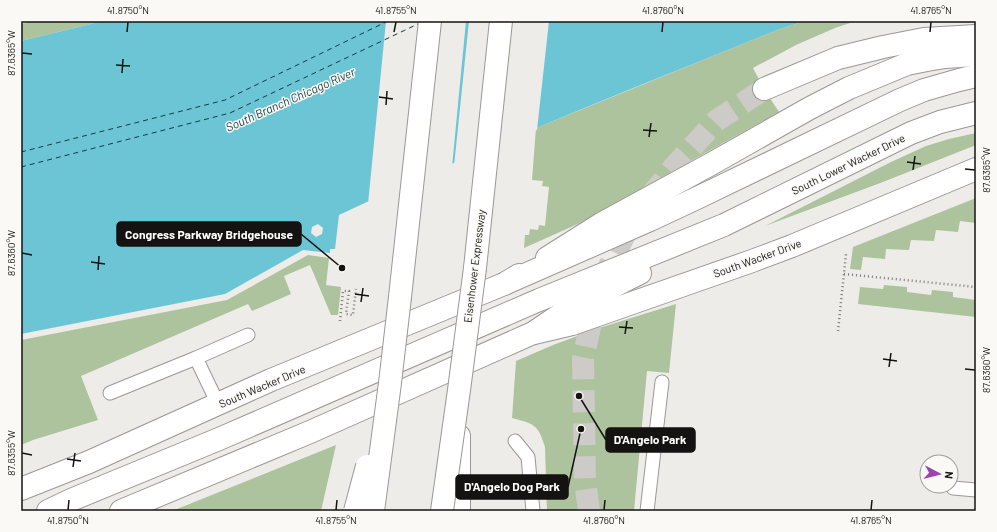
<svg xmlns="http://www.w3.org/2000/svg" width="997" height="532" font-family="Barlow,sans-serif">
  <rect width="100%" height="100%" fill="#eeece8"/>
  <!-- green -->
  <g fill="#adc39e">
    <path d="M34,21H103L21,41V24Z"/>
    <path d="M805,21H856L835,28L796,45L753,68L764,89L779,112L580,223L524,248L525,235H529L530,229L538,230L539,225L545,226L549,187L542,186L543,181L532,180L536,128L777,30Z"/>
    <path d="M976,133V145L883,182L765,226L891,162L926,146L949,139Z"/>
    <path d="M976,198V223L960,221L958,232L936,230L934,241L911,240L909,250L886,249L885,259L863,257L861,270L850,269L853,247Z"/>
    <path d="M308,255L329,258L326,285L341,287L338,315H331L310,265L284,276L291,294L252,311L248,304L81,376L98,420L33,440L21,445V340L227,300Z"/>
    <path d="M884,285L907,287V292L931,295L932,290L953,292V297L976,300V317L858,304L860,287L883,289Z"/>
    <path d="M676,304L669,373L647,371L634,511H547L545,447C538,424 534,424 512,418L516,361L553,345L599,328Z"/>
    <path d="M336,445L321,511H172Z"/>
  </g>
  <!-- water -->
  <path fill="#6cc5d5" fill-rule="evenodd" d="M103,21H805L777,30C630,90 482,147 339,215L335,249H330V253L303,250L225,294L21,334V41ZM318,224L323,228L322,234L316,237L311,233L312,227Z"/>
  <!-- pier -->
  <g fill="#eeece8">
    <path d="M386,21H466L452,167L368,204Z"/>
    <path d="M469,21H549L537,130L454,166Z"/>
  </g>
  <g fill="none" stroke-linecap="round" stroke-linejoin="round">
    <!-- ferry -->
    <g stroke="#123c43" stroke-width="1" stroke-dasharray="5 4" stroke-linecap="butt">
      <path d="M21,152L225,100L388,21"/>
      <path d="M21,167L230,113L420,23"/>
    </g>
    <!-- highway-tunnel -->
    <path stroke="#cdcbc8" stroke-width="22" stroke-dasharray="22 11" stroke-linecap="butt" d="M589,511L585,481L583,359L599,286L634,217L673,168L716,121L764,89"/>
    <!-- lane casing -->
    <g stroke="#9a9894" stroke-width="15">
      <g id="lane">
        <path d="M196,358L248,335"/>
        <path d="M110,393L196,358L218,404"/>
        <path d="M515,441L528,457L533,511"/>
        <path d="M953,488L976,490"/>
        <path d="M647,511L662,382"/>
      </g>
    </g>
    <!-- secondary casing -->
    <g stroke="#9a9894" stroke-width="24">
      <g id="secondary">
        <path d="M547,258L601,224L711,164L810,108L849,88L907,64L927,60L945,57L976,55"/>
        <path d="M534,333L572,324L752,261L792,246L976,169"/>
        <path d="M21,489L89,462L271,380L504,284L519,275"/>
      </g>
    </g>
    <!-- highway casing -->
    <g stroke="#9a9894" stroke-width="24">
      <g id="highway">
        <path d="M764,89L838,58L883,47L924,39L976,36"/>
        <path d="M475,268L501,21"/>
        <path d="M504,284L650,220L697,198L900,100L924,90L959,80L976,76"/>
        <path d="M400,297L430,21"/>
        <path d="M459,436V511"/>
        <path d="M48,511L71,500L219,439L539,300L724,225L911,133L940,122L976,113"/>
        <path d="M121,511L310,432L533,333L567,310L640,273"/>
      </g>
    </g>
    <!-- path -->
    <g stroke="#797875" stroke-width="2.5" stroke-dasharray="1 3" stroke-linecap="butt">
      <path d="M844,274L976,287"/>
      <path d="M340,321L343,291H349L346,314L353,315L356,289"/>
      <path d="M838,331L846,254"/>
    </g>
    <!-- lane -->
    <use href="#lane" stroke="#fff" stroke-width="13"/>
    <!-- secondary -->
    <use href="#secondary" stroke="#fff" stroke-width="22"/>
    <!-- highway -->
    <use href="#highway" stroke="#fff" stroke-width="22"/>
    <!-- highway-bridge casing -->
    <g stroke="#9a9894" stroke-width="24" stroke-linecap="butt">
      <g id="highway-bridge">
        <path d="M355,511L367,466"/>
        <path d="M373,511L390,383L400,297"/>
        <path d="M442,511L459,390L475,268"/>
      </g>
    </g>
    <!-- highway-bridge -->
    <use href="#highway-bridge" stroke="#fff" stroke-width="22"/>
  </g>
  <!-- ticks -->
  <path fill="none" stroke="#141312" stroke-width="1.5" d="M127,32L128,22M394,32L396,22M662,32L663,22M930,32L931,22M22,53L32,54M116,65L130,66M122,73L123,59M379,97L393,99M386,105L387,91M643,130L657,131M649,137L651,123M907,162L921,164M965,169L975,170M913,170L915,156M22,253L32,255M91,262L105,264M98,270L99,256M355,294L369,296M361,302L363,288M619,327L633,328M625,334L627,321M883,359L897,361M889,367L891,353M965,369L975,370M22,453L32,455M67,459L81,461M73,467L75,453M68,510L69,500M336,510L337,500M604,510L605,500M871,510L872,500"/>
  <g text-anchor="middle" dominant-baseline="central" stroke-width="3" stroke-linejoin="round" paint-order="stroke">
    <!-- street labels -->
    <g font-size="11" fill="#141312" stroke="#fbf9f6">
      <text transform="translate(848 164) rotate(-26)">South Lower Wacker Drive</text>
      <text transform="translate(757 258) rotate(-20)">South Wacker Drive</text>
      <text transform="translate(474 266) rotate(-83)">Eisenhower Expressway</text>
      <text transform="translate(262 386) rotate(-23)">South Wacker Drive</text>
    </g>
    <!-- water labels -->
    <g font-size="12" font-style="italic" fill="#123c43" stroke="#fbf9f6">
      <text transform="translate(290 99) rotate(-24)">South Branch Chicago River</text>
    </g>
  </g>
  <!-- callouts -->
  <path fill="none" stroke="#141312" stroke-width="1.5" d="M342 268L301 234M579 396L606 440M581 429L568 487"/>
  <g fill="#141312" stroke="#fbf9f6" stroke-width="1.5">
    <circle cx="342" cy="268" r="4"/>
    <circle cx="579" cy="396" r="4"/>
    <circle cx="581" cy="429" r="4"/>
  </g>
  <g fill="#141312" stroke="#141312" stroke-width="1.5">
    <rect x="117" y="222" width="184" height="24" rx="4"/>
    <rect x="606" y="428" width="89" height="24" rx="4"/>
    <rect x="456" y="475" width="112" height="24" rx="4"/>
  </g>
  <g font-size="12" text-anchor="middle" font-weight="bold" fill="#fff">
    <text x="209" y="239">Congress Parkway Bridgehouse</text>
    <text x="650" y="444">D'Angelo Park</text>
    <text x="512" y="491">D'Angelo Dog Park</text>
  </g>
  <!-- border -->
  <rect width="997" height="532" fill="none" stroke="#fbf9f6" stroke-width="44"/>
  <!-- north arrow -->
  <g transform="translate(939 474) rotate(97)"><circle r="19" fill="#fbf9f6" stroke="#9f9d9b"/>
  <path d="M0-3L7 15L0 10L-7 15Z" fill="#9b43af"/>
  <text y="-6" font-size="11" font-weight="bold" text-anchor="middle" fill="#141312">N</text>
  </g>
  <rect x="22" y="22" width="953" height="488" fill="none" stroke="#141312" stroke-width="1.5"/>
  <g font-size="10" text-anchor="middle" fill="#141312">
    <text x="128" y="14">41.8750°N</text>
    <text x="396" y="14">41.8755°N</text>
    <text x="663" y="14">41.8760°N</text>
    <text x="931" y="14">41.8765°N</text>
    <text transform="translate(11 53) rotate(-90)" y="4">87.6365°W</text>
    <text transform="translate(986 170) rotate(-90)" y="4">87.6365°W</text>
    <text transform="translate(11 253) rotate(-90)" y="4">87.6360°W</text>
    <text transform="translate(986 370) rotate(-90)" y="4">87.6360°W</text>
    <text transform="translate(11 453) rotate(-90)" y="4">87.6355°W</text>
    <text x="68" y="524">41.8750°N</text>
    <text x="336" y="524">41.8755°N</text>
    <text x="604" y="524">41.8760°N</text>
    <text x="871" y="524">41.8765°N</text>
  </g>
</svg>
